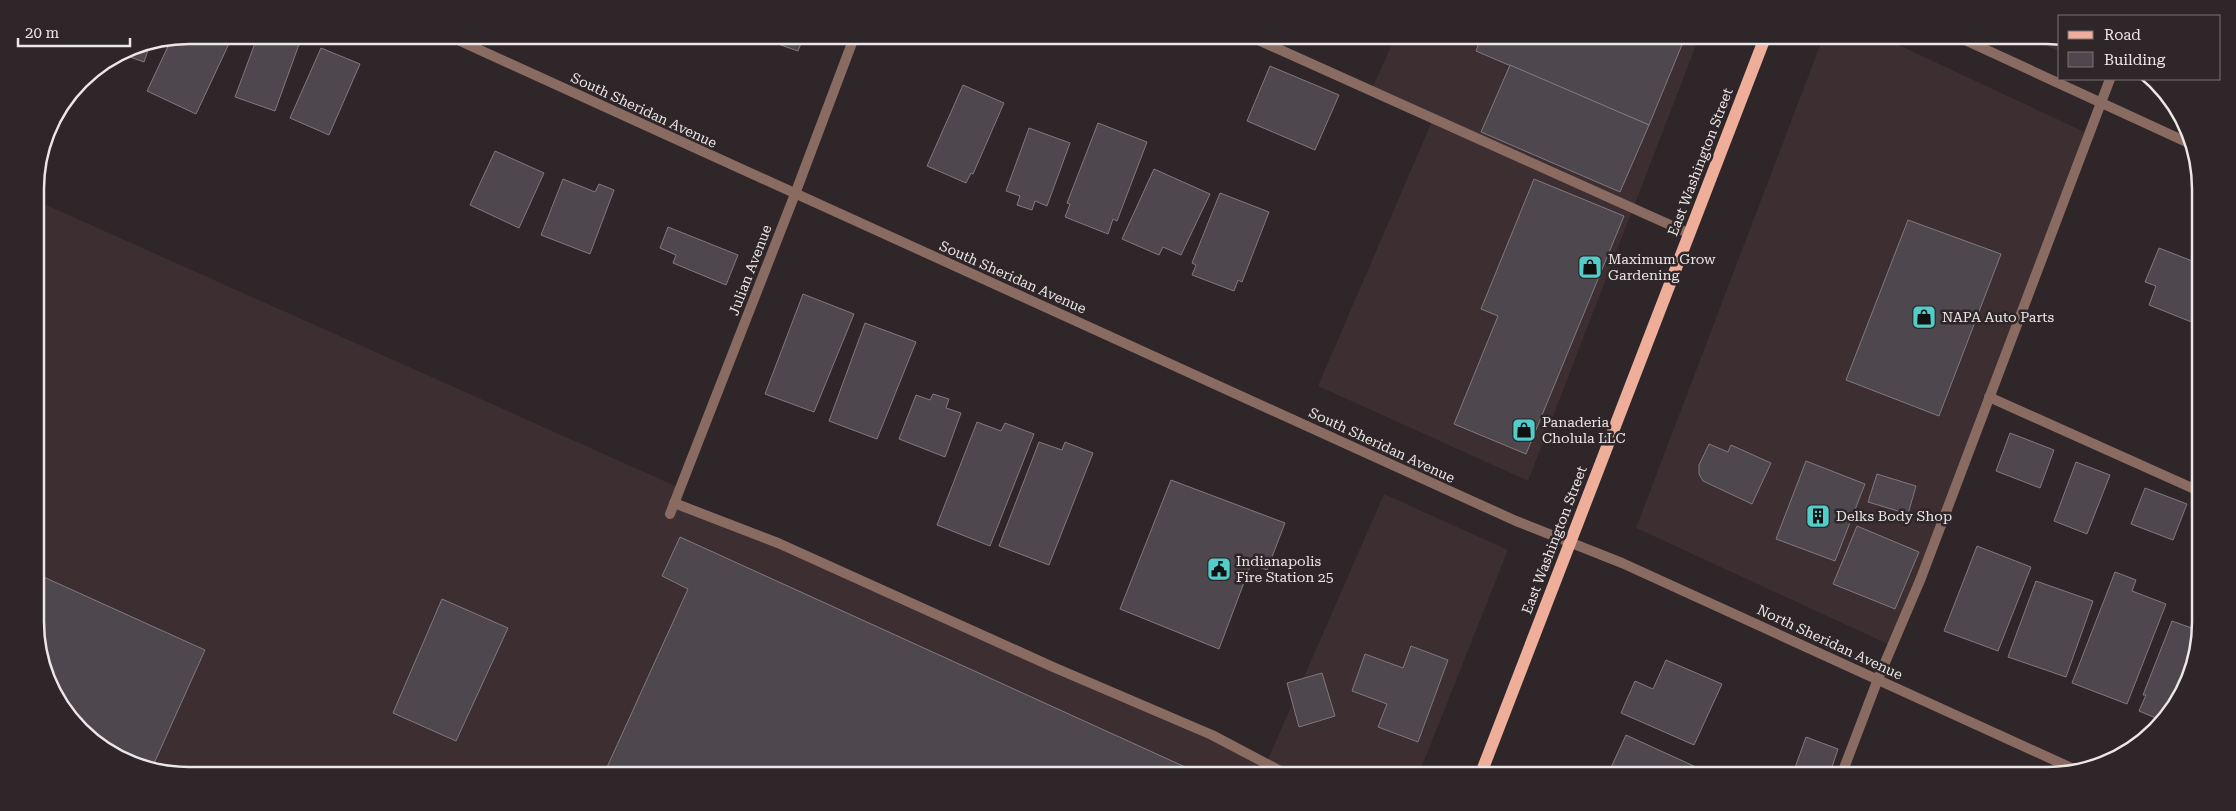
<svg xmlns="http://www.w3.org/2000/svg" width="2236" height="811" font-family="'Roboto Serif',serif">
  <rect width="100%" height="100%" fill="#2e2628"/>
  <!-- built -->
  <g fill="#3c2e31">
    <path d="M1396,35H1700L1528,481L1318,386L1433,119L1371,91Z"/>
    <path d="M1824,35H1877L2089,134L1892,646L1636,528Z"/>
    <path d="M2023,35L2060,37V52Z"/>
    <path d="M35,200L680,488L675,502L778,543L1266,764L1384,494L1508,550L1418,776H188L139,768L73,724L38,652Z"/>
  </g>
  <!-- building -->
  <g fill="#4e484e" stroke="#80797f">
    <path d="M188,35H233L196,114L147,91L172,38Z"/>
    <path d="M258,35L302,36L275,111L235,97Z"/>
    <path d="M752,35H804L798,51Z"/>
    <path d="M1482,35H1686L1649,125L1476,51Z"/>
    <path d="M151,42L144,62L119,53L130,47Z"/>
    <path d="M321,48L360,64L329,135L290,118Z"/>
    <path d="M1510,65L1649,125L1620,192L1481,132Z"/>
    <path d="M1270,66L1339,95L1315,150L1247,121Z"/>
    <path d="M963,85L1004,103L973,174L971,173L966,183L927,166Z"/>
    <path d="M1098,123L1147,142L1117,221L1113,219L1108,234L1065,217L1070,204L1067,203Z"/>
    <path d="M1029,128L1070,143L1047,206L1035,201L1032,210L1017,205L1020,196L1006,191Z"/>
    <path d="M495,151L544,173L519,228L470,205Z"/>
    <path d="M1154,169L1210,194L1181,255L1163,247L1159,255L1122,239Z"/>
    <path d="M563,179L595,192L599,184L614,190L590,254L541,235Z"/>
    <path d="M1534,179L1624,216L1526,454L1454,424L1498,316L1481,309Z"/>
    <path d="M1220,193L1269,212L1242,282L1238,280L1234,291L1192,275L1196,265L1192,263Z"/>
    <path d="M1908,220L2001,254L1939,416L1846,380Z"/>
    <path d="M668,227L738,255L726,285L673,263L676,255L660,248Z"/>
    <path d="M2159,248L2200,264V308L2194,323L2149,305L2156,286L2145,282Z"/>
    <path d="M803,294L854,314L814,412L765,394Z"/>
    <path d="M865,323L916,342L877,439L829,421Z"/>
    <path d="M933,394L949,399L946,408L961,413L945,457L899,439L916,395L930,400Z"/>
    <path d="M977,422L1001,431L1005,423L1034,434L990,546L937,525Z"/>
    <path d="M2010,433L2054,450L2040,488L1996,471Z"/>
    <path d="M1039,442L1062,450L1065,442L1093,453L1049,565L999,546Z"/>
    <path d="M1709,444L1728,452L1731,445L1771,463L1752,504L1703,481L1699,474V465Z"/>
    <path d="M1806,461L1865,484L1835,561L1776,539Z"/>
    <path d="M2076,462L2110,475L2087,534L2054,521Z"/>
    <path d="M1877,474L1916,486L1908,514L1868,502Z"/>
    <path d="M1171,480L1285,523L1267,570L1251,564L1219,649L1120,609Z"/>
    <path d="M2145,488L2187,504L2173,540L2131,524Z"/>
    <path d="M1857,526L1919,552L1895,609L1833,584Z"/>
    <path d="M680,537L1205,776H603L688,589L662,576Z"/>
    <path d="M1977,546L2031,567L1998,651L1944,631Z"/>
    <path d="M2115,572L2136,580L2132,591L2166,604L2127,704L2072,683Z"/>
    <path d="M37,574L205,650L151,770L139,768L73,724L38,652Z"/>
    <path d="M2036,581L2093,601L2066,677L2008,657Z"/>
    <path d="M442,599L508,628L456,741L393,713Z"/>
    <path d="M2172,621L2200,631L2193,672L2175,708L2163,721L2139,711L2146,695H2143Z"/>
    <path d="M1411,646L1448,660L1418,742L1378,727L1387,704L1352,691L1365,654L1403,668Z"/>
    <path d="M1666,660L1722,684L1694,745L1621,713L1635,681L1653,689Z"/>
    <path d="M1322,673L1335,716L1299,727L1287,683Z"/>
    <path d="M1626,735L1696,767L1691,776H1607Z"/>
    <path d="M1806,737L1838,749L1829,776H1792Z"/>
  </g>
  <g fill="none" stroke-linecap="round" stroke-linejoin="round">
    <!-- lane -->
    <g stroke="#8a6b62" stroke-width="10">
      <path d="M1247,35L1688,233"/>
      <path d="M1989,397L2201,492"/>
      <path d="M674,503L778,543L1053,667L1212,735L1290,776"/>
      <path d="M1841,776L1878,679L1921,578L2110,79"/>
    </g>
    <!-- street -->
    <g stroke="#8a6b62" stroke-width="10">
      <path d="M447,35L1463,497L1516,521L1622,563L2078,771"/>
      <path d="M1954,35L2193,145"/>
      <path d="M670,514L795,194L855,35"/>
    </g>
    <!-- primary -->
    <path stroke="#eeae9a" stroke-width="12" d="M1480,776L1766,35"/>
  </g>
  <!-- icons -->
  <defs>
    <g id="shop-square" transform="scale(1.25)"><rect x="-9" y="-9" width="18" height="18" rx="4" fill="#53cdca" stroke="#2e2628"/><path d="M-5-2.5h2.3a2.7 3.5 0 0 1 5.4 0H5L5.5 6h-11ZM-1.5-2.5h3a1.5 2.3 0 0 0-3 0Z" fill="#111"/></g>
    <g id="building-square" transform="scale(1.25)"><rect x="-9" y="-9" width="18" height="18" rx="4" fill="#53cdca" stroke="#2e2628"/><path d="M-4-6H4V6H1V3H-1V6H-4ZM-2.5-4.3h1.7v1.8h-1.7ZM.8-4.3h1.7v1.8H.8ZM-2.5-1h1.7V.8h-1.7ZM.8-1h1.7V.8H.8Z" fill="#111"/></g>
    <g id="civic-square" transform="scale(1.25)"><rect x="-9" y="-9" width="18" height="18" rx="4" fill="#53cdca" stroke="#2e2628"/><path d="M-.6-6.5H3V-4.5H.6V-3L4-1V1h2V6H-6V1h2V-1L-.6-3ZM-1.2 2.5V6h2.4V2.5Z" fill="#111"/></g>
  </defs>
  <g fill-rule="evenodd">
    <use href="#shop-square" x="1590" y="267"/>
    <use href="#shop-square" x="1924" y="317"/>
    <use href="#shop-square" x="1524" y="430"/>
    <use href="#building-square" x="1818" y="516"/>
    <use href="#civic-square" x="1219" y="569"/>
  </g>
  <g text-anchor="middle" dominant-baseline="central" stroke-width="5" stroke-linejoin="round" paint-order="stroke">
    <!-- street labels -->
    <g font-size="14" fill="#ebe6e7" stroke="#2e2628">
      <text transform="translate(644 110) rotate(25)">South Sheridan Avenue</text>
      <text transform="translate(1700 162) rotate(-69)">East Washington Street</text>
      <text transform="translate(750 270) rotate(-69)">Julian Avenue</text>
      <text transform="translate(1013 277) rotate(24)">South Sheridan Avenue</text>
      <text transform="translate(1382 445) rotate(25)">South Sheridan Avenue</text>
      <text transform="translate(1554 540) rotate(-69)">East Washington Street</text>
      <text transform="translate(1830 642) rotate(25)">North Sheridan Avenue</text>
    </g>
    <!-- poi labels -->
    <g font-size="14" fill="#ebe6e7" stroke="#2e2628" text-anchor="start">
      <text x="1608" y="259">Maximum Grow<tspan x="1608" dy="16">Gardening</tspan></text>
      <text x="1942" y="317">NAPA Auto Parts</text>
      <text x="1542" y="422">Panaderia<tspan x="1542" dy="16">Cholula LLC</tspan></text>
      <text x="1836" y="516">Delks Body Shop</text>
      <text x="1236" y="561">Indianapolis<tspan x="1236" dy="16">Fire Station 25</tspan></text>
    </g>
  </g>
  <!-- crop -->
  <path d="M0 0H2236V811H0ZM189 44H2047A145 145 0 0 1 2192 189V622A145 145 0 0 1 2047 767H189A145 145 0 0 1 44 622V189A145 145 0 0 1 189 44Z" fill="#2e2628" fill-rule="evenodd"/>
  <path fill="none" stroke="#ebe6e7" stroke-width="2.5" d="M189 44H2047A145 145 0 0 1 2192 189V622A145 145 0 0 1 2047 767H189A145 145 0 0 1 44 622V189A145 145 0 0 1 189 44Z"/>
  <!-- legend -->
  <rect x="2058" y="15" width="162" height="65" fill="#2e2628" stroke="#7a7374"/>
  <rect x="2068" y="31" width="25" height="8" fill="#eeae9a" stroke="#7a7374"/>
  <text x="2104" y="40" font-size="15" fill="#ebe6e7">Road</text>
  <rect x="2068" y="52" width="25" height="15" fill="#4e484e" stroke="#7a7374"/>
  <text x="2104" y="65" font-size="15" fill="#ebe6e7">Building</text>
  <!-- scale -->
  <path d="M18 38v8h112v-8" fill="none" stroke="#ebe6e7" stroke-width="2.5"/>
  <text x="25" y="38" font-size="15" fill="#ebe6e7" stroke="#2e2628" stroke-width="4" paint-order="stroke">20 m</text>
</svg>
